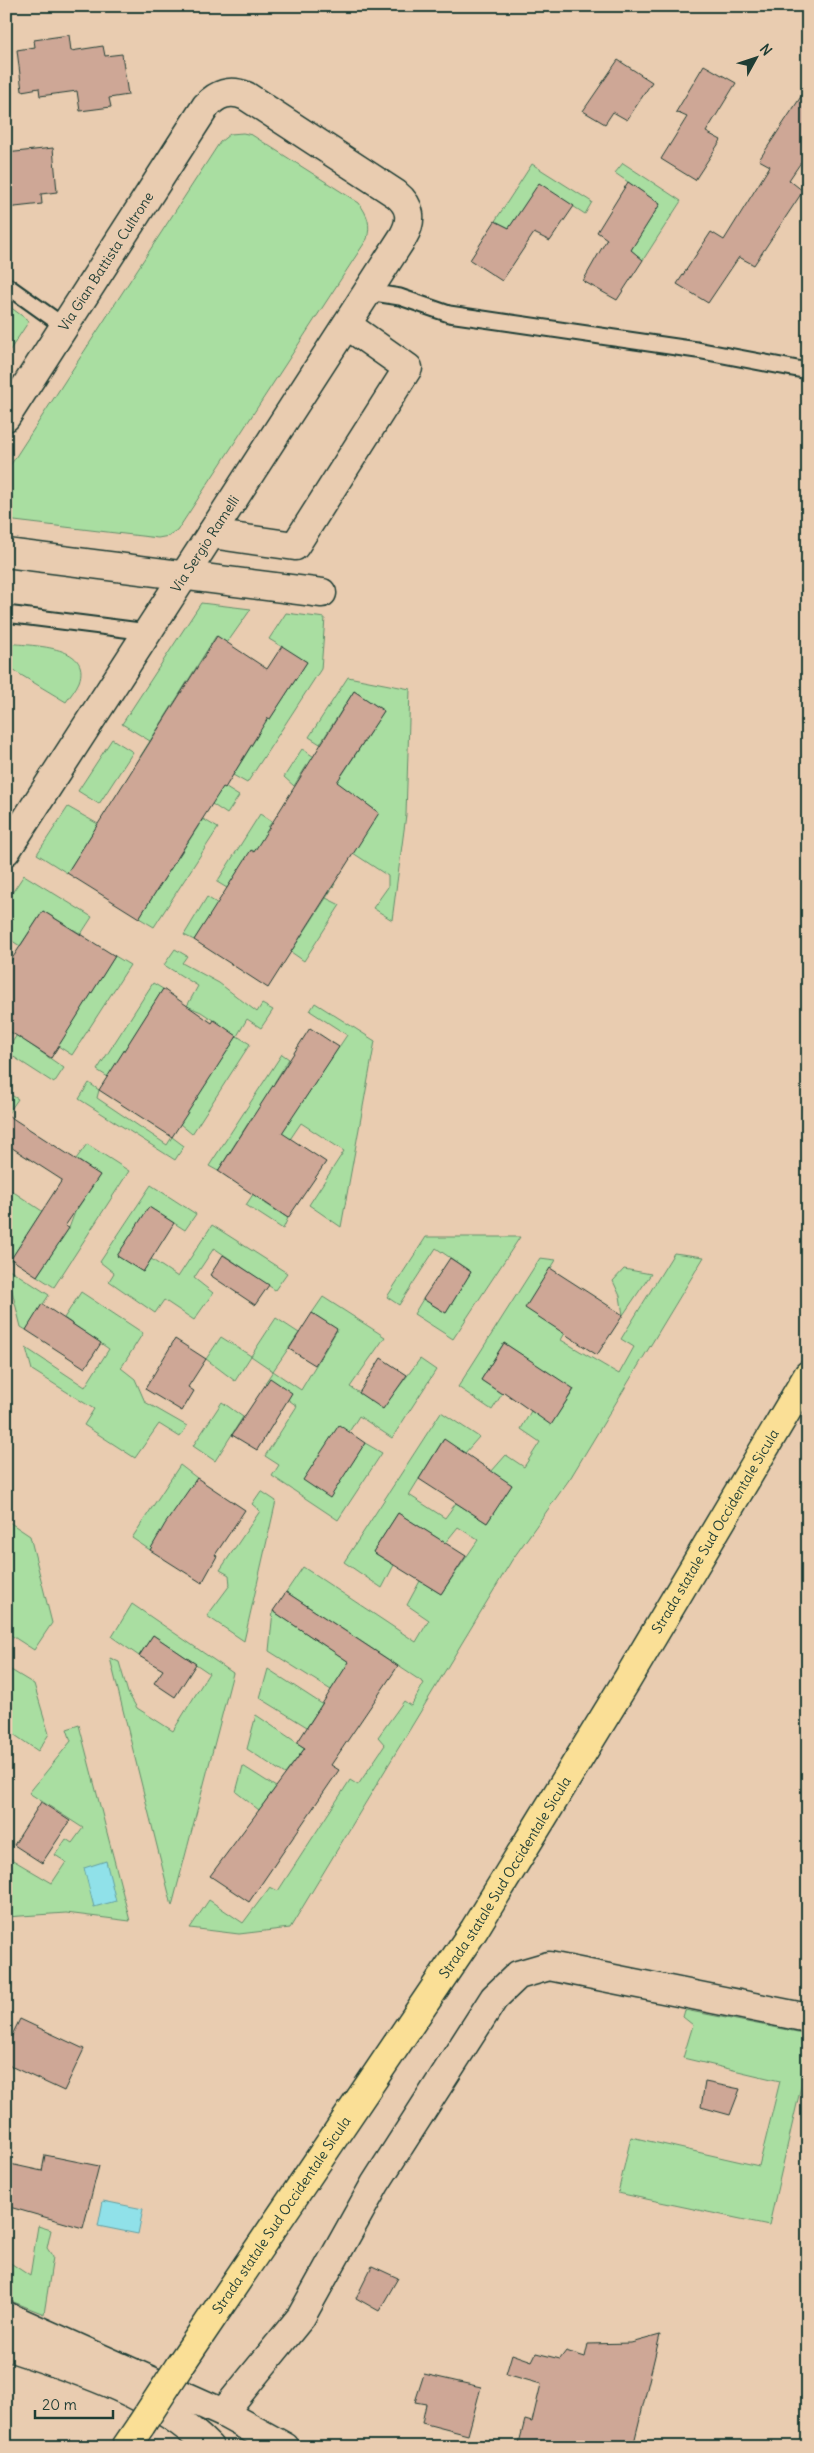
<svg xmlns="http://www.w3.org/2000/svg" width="814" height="2453" font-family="Delius,sans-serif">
  <rect width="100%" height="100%" fill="#e9ccb0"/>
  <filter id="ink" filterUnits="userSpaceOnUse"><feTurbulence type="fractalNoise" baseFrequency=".02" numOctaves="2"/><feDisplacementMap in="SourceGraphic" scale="10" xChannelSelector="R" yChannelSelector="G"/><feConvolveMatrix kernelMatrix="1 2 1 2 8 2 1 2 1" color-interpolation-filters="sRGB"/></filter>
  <g filter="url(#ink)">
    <!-- green -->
    <g fill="#a9dea1" stroke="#648e6a">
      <path d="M243,133L252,135L359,203C368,216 371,224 367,239L177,531L169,536L158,538L6,520V472L220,142L230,134Z"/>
      <path d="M623,163L681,201L643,260L631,250L660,204L615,173Z"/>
      <path d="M532,164L592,202L585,214L539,184L509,228L495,221Z"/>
      <path d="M6,304L29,321L6,356Z"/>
      <path d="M201,603L251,609L227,643L216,636L150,741L178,782L140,757L150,741L122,724Z"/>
      <path d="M286,613L325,618L321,669L247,783L233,775L258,735L236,719L245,703L270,719L307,662L269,639Z"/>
      <path d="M6,643C29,646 93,644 79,682C76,689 70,696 66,702L6,666Z"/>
      <path d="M348,677L410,689L406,815L392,920L373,908L388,887V876L353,853L378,812L307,765L294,786L284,777L302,749L342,775L384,711L354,691L320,744L309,737Z"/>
      <path d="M112,739L133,752L99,804L78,791Z"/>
      <path d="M202,773L239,796L227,814L191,790Z"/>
      <path d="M68,807L98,824L67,873L37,854Z"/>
      <path d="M260,814L272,822L268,827L305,850L308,866L335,884L326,898L340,905L304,961L291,952L326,898L252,850L227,888L217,882Z"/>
      <path d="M203,819L218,828L154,927L139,918Z"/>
      <path d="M24,875L92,917L81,934L43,911L20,946L6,937V902Z"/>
      <path d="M207,897L218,904L194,940L184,935Z"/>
      <path d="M175,949L187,956L182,963L219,983L257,1012L262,1004L273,1010L261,1028L247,1019L237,1036L250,1044L192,1134L180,1124L237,1036L201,1012L187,1006L198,986L164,965Z"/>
      <path d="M115,956L130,965L72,1055L58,1046Z"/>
      <path d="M153,983L163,989L108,1077L97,1070Z"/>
      <path d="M315,1003L375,1041L341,1227L309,1205L344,1151L301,1123L272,1166L282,1172L263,1202L288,1218L283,1229L246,1205L271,1167L280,1132L254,1114L218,1171L209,1166L282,1054L289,1059L274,1083L303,1101L347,1035L310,1011Z"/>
      <path d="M32,1011L41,1016L25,1041L64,1068L54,1083L6,1052Z"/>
      <path d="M89,1083L99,1090L97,1098L167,1145L172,1137L184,1146L175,1160L79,1099Z"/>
      <path d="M6,1092L18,1099L7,1115L6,1114Z"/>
      <path d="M87,1144L129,1171L54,1287L37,1276L69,1228L75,1212L100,1175L76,1159Z"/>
      <path d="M151,1185L196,1214L185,1230L149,1207L118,1256L143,1272L151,1259L178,1277L212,1225L287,1273L275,1290L214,1248L194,1278L213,1293L194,1320L164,1300L155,1313L109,1281L114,1273L100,1262Z"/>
      <path d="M6,1187L42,1211L6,1267Z"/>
      <path d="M426,1237H520L453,1339L414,1314L423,1299L446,1313L471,1272L436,1248L399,1305L387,1297Z"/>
      <path d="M674,1253L704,1257L571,1477L512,1560L290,1928L239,1934L190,1928L209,1900L243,1923L270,1887L278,1891L350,1780L358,1785L385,1745L378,1737L404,1701L411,1706L424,1683L286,1592L303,1567L416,1642L429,1620L407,1605L420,1581L441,1594L478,1540L458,1527L445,1543L398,1513L373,1552L394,1565L382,1588L344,1562L441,1412L479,1437L465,1453L443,1440L409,1495L445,1518L456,1503L487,1523L512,1485L491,1472L506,1455L524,1467L540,1442L521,1429L531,1411L551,1424L574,1390L504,1343L481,1380L502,1394L492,1410L458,1387L540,1258L556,1260L526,1308L565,1333L561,1340L619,1374L634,1347L621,1339Z"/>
      <path d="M6,1267L49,1295L26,1330L21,1327Z"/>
      <path d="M624,1269L651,1274L623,1315L620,1296L613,1281Z"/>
      <path d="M81,1292L143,1333L121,1368L135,1379L145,1402L187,1426L180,1437L159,1424L135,1458L84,1425L94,1409L32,1370L26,1348L85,1387L109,1349L64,1318Z"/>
      <path d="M323,1297L385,1337L350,1387L383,1408L420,1359L436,1370L392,1438L359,1416L349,1432L330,1497L365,1443L382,1453L338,1520L272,1476L279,1465L265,1456L297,1406L265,1383L273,1371L251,1356L235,1381L206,1359L221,1337L251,1356L276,1318L299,1333L273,1371L301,1390L337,1330L312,1313Z"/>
      <path d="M222,1402L243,1417L215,1461L193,1446Z"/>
      <path d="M180,1465L197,1478L150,1550L132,1538Z"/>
      <path d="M261,1491L276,1501L244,1641L207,1616L230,1585L229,1575L220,1570L260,1511L252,1504Z"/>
      <path d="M6,1520L30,1536L52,1623L34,1650L6,1632Z"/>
      <path d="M132,1604L233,1673L172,1906L110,1658L119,1662L128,1693L137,1708L173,1731L209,1673L153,1635L139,1656L112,1637Z"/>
      <path d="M273,1611L349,1662L331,1690L269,1651Z"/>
      <path d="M6,1667L34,1684L49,1734L38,1751L6,1729Z"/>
      <path d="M268,1669L322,1704L307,1727L260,1698Z"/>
      <path d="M256,1715L305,1748L285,1774L247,1749Z"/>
      <path d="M79,1725L130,1921L66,1913L6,1917V1856L52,1883L66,1862L55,1855L66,1839L72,1843L83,1828L29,1793L71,1741L67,1729Z"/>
      <path d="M243,1766L276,1787L259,1810L236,1792Z"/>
      <path d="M685,2010L808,2034V2056L769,2225L618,2193L631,2137L759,2166L780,2081L683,2058L693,2025L683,2017Z"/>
      <path d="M38,2226L51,2230L47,2248L53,2257L44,2314L6,2299V2260L30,2276Z"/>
    </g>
    <!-- water -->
    <g fill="#90e1e9" stroke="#639fa1">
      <path d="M106,1861L116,1901L94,1907L84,1868Z"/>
      <path d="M103,2201L143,2209L138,2234L98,2226Z"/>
    </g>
    <!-- building -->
    <g fill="#cea796" stroke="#1f3d34">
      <path d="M69,35L71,51L103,46L105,56L122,54L128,95L109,98L111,107L80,111L77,91L40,96L39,88L22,91L17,50L35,47L34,40Z"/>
      <path d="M618,60L652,82L627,120L613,112L605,124L583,111Z"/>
      <path d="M704,65L736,83L706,132L721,140L695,180L661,159L687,117L676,112Z"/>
      <path d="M808,86V152L789,180L803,191L754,265L739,257L708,303L677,284L711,232L724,240L770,166L759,160Z"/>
      <path d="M53,148L57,192L41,194L42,204L6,208V153Z"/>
      <path d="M628,182L660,204L631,250L643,260L617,300L583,281L607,239L597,232Z"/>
      <path d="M539,183L574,206L550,241L534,233L502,281L470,260L495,221L509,228Z"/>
      <path d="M217,636L267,669L282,646L307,662L270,719L268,718L225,788L223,787L139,918L67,873Z"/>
      <path d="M354,691L384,711L337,782L379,813L268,988L194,940L251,850L254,852Z"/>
      <path d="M43,911L115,956L51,1058L6,1029V968Z"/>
      <path d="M163,989L212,1023L214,1020L237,1036L172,1137L99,1090Z"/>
      <path d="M310,1028L339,1047L282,1133L326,1162L288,1218L218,1171Z"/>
      <path d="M6,1114L100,1175L65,1226L69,1228L37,1276L11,1259L62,1180L6,1144Z"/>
      <path d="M149,1207L174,1223L143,1272L117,1256Z"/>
      <path d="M223,1255L269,1285L255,1305L210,1275Z"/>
      <path d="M450,1258L471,1272L446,1313L423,1299Z"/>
      <path d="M550,1268L623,1315L597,1355L525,1308Z"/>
      <path d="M42,1304L101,1343L85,1368L26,1330Z"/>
      <path d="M312,1313L337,1329L315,1365L289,1349Z"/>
      <path d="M175,1339L206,1359L188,1387L194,1391L182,1411L145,1389Z"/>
      <path d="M504,1343L574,1389L551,1425L504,1392L502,1394L481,1380Z"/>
      <path d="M381,1358L407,1375L383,1409L359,1393Z"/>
      <path d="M270,1378L292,1393L257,1450L232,1435Z"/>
      <path d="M339,1425L365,1443L330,1498L303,1480Z"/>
      <path d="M444,1439L512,1485L487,1523L419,1479Z"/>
      <path d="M197,1478L245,1510L215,1555L217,1556L202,1583L150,1550L165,1524Z"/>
      <path d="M398,1513L466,1556L441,1594L373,1552Z"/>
      <path d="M286,1592L398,1666L331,1765L339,1770L249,1902L210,1876L305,1748L297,1743L349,1662L273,1611Z"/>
      <path d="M153,1635L196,1664L175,1697L154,1683L163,1670L139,1656Z"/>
      <path d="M41,1802L70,1821L42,1863L14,1845Z"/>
      <path d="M20,2019L84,2049L64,2091L6,2064V2047Z"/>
      <path d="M705,2082L740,2089L730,2115L701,2107Z"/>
      <path d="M45,2155L99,2166L83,2228L6,2206V2178L10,2164L42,2171Z"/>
      <path d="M372,2266L398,2278L379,2311L356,2298Z"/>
      <path d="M660,2335L633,2447H518L525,2420L532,2422L541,2384L506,2374L512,2354L532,2361L536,2353L560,2359L566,2351L585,2357L588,2344L631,2343Z"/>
      <path d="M424,2374L481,2387L468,2435L422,2423L426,2404L415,2402Z"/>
    </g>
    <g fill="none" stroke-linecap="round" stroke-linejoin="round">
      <!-- lane casing -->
      <g stroke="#1f3d34" stroke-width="19">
        <g id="lane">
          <path d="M6,285L65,327"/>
          <path d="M368,292L400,297L449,314L697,350L808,371"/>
          <path d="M6,614L148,632"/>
        </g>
      </g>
      <!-- street casing -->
      <g stroke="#1f3d34" stroke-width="31">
        <g id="street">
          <path id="s1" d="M6,417L206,106C217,94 230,89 246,96L396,194C411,206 413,220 403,237L6,851"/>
          <path d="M211,534L295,546L408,368L347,325"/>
          <path d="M6,553L322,593"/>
          <path d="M223,2413L301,2317L375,2184L494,1998L518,1975L549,1966L808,2018"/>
        </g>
      </g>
      <!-- secondary casing -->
      <g stroke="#1f3d34" stroke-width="31">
        <g id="secondary">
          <path d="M6,2316L223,2413L285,2447"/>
          <path d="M6,2346C76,2369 157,2394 209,2447"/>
        </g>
      </g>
      <!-- primary casing -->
      <g stroke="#1f3d34" stroke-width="31">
        <g id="primary">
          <path id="s2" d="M180,2365L474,1930L627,1680L808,1375"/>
          <path d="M126,2447L141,2425"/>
        </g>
      </g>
      <!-- lane -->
      <use href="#lane" stroke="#e9ccb0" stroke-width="15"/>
      <!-- street -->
      <use href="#street" stroke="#e9ccb0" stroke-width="28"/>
      <!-- secondary -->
      <use href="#secondary" stroke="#e9ccb0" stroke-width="28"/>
      <!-- primary -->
      <use href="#primary" stroke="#fadf96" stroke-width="28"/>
      <!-- primary-bridge casing -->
      <g stroke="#1f3d34" stroke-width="31" stroke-linecap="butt">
        <path id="primary-bridge" d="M141,2425L180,2365"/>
      </g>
      <!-- primary-bridge -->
      <use href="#primary-bridge" stroke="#fadf96" stroke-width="28"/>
    </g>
  </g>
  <g text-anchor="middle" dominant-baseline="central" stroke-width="4.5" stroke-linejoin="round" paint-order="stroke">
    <!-- street labels -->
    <g font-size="14" fill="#1f3d34" stroke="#e9ccb0">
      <text stroke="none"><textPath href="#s1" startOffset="185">Via Gian Battista Cultrone</textPath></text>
      <text transform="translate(205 544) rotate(-57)">Via Sergio Ramelli</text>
      <text stroke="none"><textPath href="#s2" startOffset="991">Strada statale Sud Occidentale Sicula</textPath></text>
      <text stroke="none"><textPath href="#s2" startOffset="586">Strada statale Sud Occidentale Sicula</textPath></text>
      <text stroke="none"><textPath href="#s2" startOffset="181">Strada statale Sud Occidentale Sicula</textPath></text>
    </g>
  </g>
  <!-- margin -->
  <rect width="814" height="2453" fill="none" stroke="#e9ccb0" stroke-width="25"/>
  <rect x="12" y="12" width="789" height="2428" fill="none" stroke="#1f3d34" stroke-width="2" filter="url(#ink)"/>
  <!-- north arrow -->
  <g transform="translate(756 58) rotate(50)" stroke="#e9ccb0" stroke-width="4" paint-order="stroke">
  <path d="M0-4L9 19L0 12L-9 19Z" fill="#1f3d34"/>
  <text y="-8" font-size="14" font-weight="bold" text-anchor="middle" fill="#1f3d34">N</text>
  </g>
  <!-- scale -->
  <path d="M35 2410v8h78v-8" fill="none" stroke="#1f3d34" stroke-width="2.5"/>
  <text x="42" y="2410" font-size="15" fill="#1f3d34" stroke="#e9ccb0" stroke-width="4" paint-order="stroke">20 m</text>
</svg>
